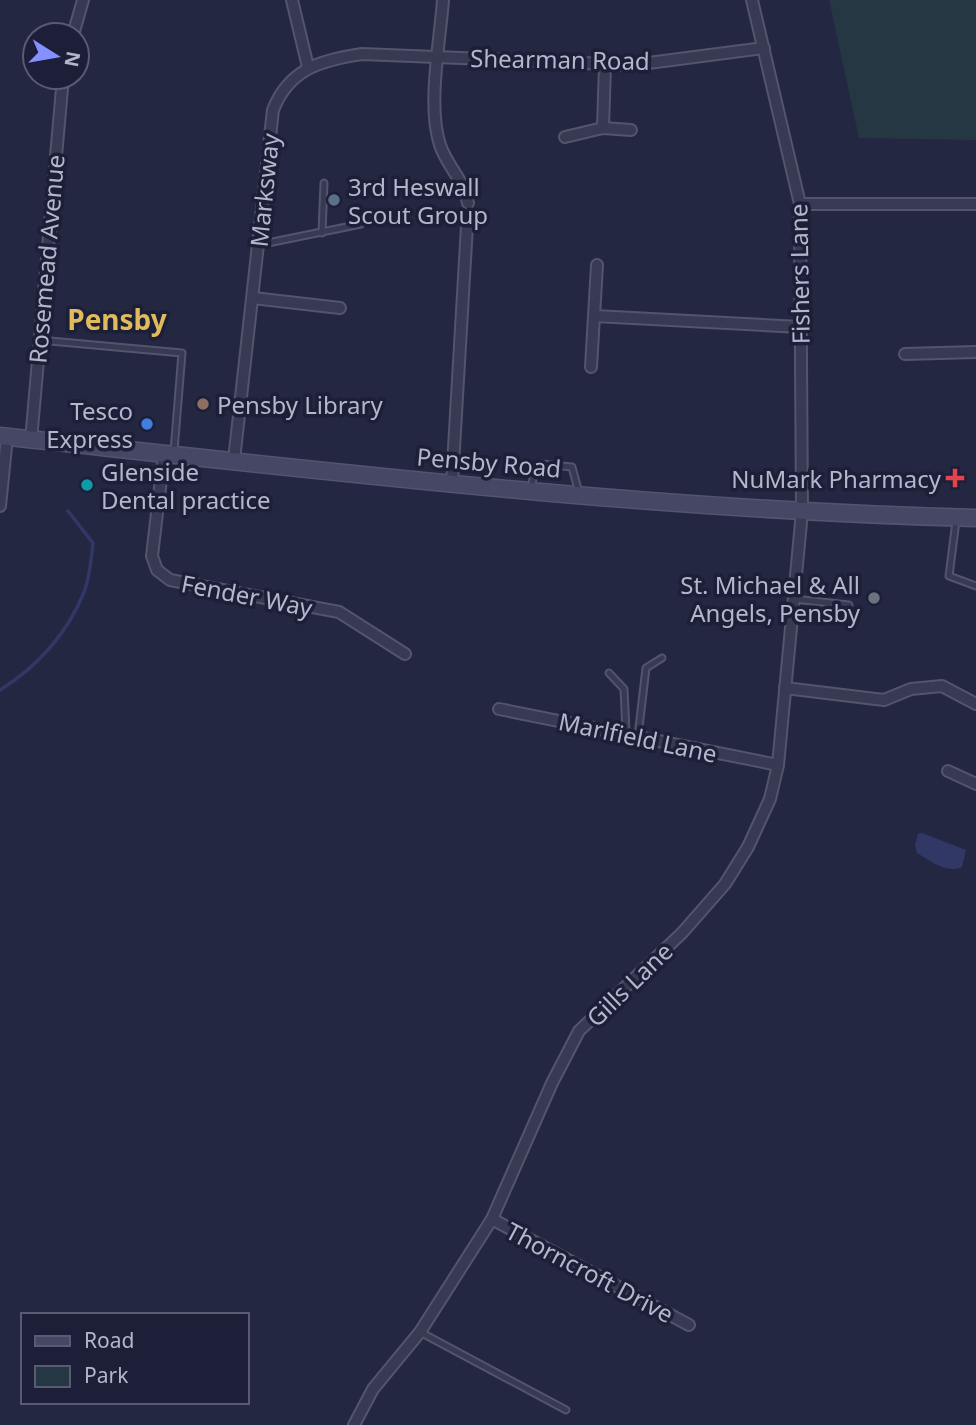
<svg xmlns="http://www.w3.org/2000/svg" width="976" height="1425" font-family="'Noto Sans',sans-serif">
  <rect width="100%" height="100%" fill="#232742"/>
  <!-- green -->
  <path fill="#253743" d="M829,0H976V140L859,138Z"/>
  <!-- water -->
  <path fill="#313866" d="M922,833L966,850L962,867C946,874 931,861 917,853L915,845L918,834Z"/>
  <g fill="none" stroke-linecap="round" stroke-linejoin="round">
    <!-- stream -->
    <path stroke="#313866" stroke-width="3.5" d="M0,690C37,667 68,633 84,592C90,577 91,559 93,543L68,511"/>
    <!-- lane casing -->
    <g stroke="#52556c" stroke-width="9">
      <g id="lane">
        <path d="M322,233L324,183"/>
        <path d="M258,245L361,224"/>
        <path d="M39,340L182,353L174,451"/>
        <path d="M531,489L535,468L541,464L572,467L579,493"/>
        <path d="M956,521L949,576L976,586"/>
        <path d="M794,599L849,605"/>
        <path d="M609,673L624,689L626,732"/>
        <path d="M638,736L646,668L662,658"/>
        <path d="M420,1332L566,1410"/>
      </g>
    </g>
    <!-- street casing -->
    <g stroke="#52556c" stroke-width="14">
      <g id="street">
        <path d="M292,0L308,67"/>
        <path d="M443,0C440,42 427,106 440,145C447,166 464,180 468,203"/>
        <path d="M73,35L83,0"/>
        <path d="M603,128L605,65"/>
        <path d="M565,137L603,128L631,130"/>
        <path d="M800,204H976"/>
        <path d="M253,298L340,308"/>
        <path d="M595,316L800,327"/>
        <path d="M905,354L976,352"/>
        <path d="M591,367L597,265"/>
        <path d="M31,440L63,77"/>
        <path d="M164,453L152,556L157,570L170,580L339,612L405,654"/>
        <path d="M234,460L273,110C289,69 321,60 362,54L633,65L764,48"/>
        <path d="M452,482L467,226"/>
        <path d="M0,506L7,437"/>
        <path d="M785,688L884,700L911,689L942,686L976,704"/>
        <path d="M499,709L778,765"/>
        <path d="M948,771L976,784"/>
        <path d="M492,1219L689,1325"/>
        <path d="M354,1425L373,1389L420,1332L492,1219L552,1083L579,1031L682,933L725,884L748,847L770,799L778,765L802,512L800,204L752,0"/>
      </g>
    </g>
    <!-- secondary casing -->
    <g stroke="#52556c" stroke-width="19">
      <path id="secondary" d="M0,436C324,471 650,510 976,518"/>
    </g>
    <!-- lane -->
    <use href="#lane" stroke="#373a52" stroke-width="5"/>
    <!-- street -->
    <use href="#street" stroke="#373a52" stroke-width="10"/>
    <!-- secondary -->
    <use href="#secondary" stroke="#454765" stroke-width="16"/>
  </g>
  <!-- markers -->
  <circle fill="#5c6f8a" stroke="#1c1f37" stroke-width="2.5" cx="334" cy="200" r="7"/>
  <circle fill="#8d6e63" stroke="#1c1f37" stroke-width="2.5" cx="203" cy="404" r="7"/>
  <circle fill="#3f7fe0" stroke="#1c1f37" stroke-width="2.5" cx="147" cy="424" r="7"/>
  <path fill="#e0444e" stroke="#1c1f37" stroke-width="2.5" d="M951.5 467.5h7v7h7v7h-7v7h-7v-7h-7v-7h7z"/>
  <circle fill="#0f9aa8" stroke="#1c1f37" stroke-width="2.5" cx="87" cy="485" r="7"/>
  <circle fill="#6b7280" stroke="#1c1f37" stroke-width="2.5" cx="874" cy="598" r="7"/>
  <g text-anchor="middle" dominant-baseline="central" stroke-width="7" stroke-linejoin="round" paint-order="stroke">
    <!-- street labels -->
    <g font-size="24" fill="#b4b6cc" stroke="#1c1f37">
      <text transform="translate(560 59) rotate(1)">Shearman Road</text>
      <text transform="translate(264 190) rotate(-84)">Marksway</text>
      <text transform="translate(46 259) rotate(-85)">Rosemead Avenue</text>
      <text transform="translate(799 274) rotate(-91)">Fishers Lane</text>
      <text transform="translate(489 462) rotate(5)">Pensby Road</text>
      <text transform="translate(247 595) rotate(11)">Fender Way</text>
      <text transform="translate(638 737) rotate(12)">Marlfield Lane</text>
      <text transform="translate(629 984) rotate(-44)">Gills Lane</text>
      <text transform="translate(590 1272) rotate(28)">Thorncroft Drive</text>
    </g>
    <!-- poi labels -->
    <g font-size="24" fill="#b4b6cc" stroke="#1c1f37" text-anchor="start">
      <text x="348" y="186">3rd Heswall<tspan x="348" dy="28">Scout Group</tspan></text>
      <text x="217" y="404">Pensby Library</text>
      <text x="133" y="410" text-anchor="end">Tesco<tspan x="133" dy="28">Express</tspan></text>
      <text x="101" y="471">Glenside<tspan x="101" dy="28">Dental practice</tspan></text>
      <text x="941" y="478" text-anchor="end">NuMark Pharmacy</text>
      <text x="860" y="584" text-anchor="end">St. Michael &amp; All<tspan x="860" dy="28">Angels, Pensby</tspan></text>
    </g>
    <!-- quarter labels -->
    <g font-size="28" font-weight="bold" fill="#dfbb5c" stroke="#1c1f37">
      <text x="117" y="319">Pensby</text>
    </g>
  </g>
  <!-- legend -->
  <rect x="21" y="1313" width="228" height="91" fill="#1c1f37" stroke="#595b73" stroke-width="2"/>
  <rect x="35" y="1336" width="35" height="10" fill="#454765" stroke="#595b73" stroke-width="2"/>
  <text x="84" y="1348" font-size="21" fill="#b4b6cc">Road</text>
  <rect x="35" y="1366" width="35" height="21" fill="#253743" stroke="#595b73" stroke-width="2"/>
  <text x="84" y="1383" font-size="21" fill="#b4b6cc">Park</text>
  <!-- north arrow -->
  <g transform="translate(56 56) rotate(101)"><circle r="33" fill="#1c1f37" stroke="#595b73" stroke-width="2"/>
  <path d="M0-5L12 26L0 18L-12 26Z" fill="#8691ff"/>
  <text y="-10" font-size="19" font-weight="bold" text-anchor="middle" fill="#b4b6cc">N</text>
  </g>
</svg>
